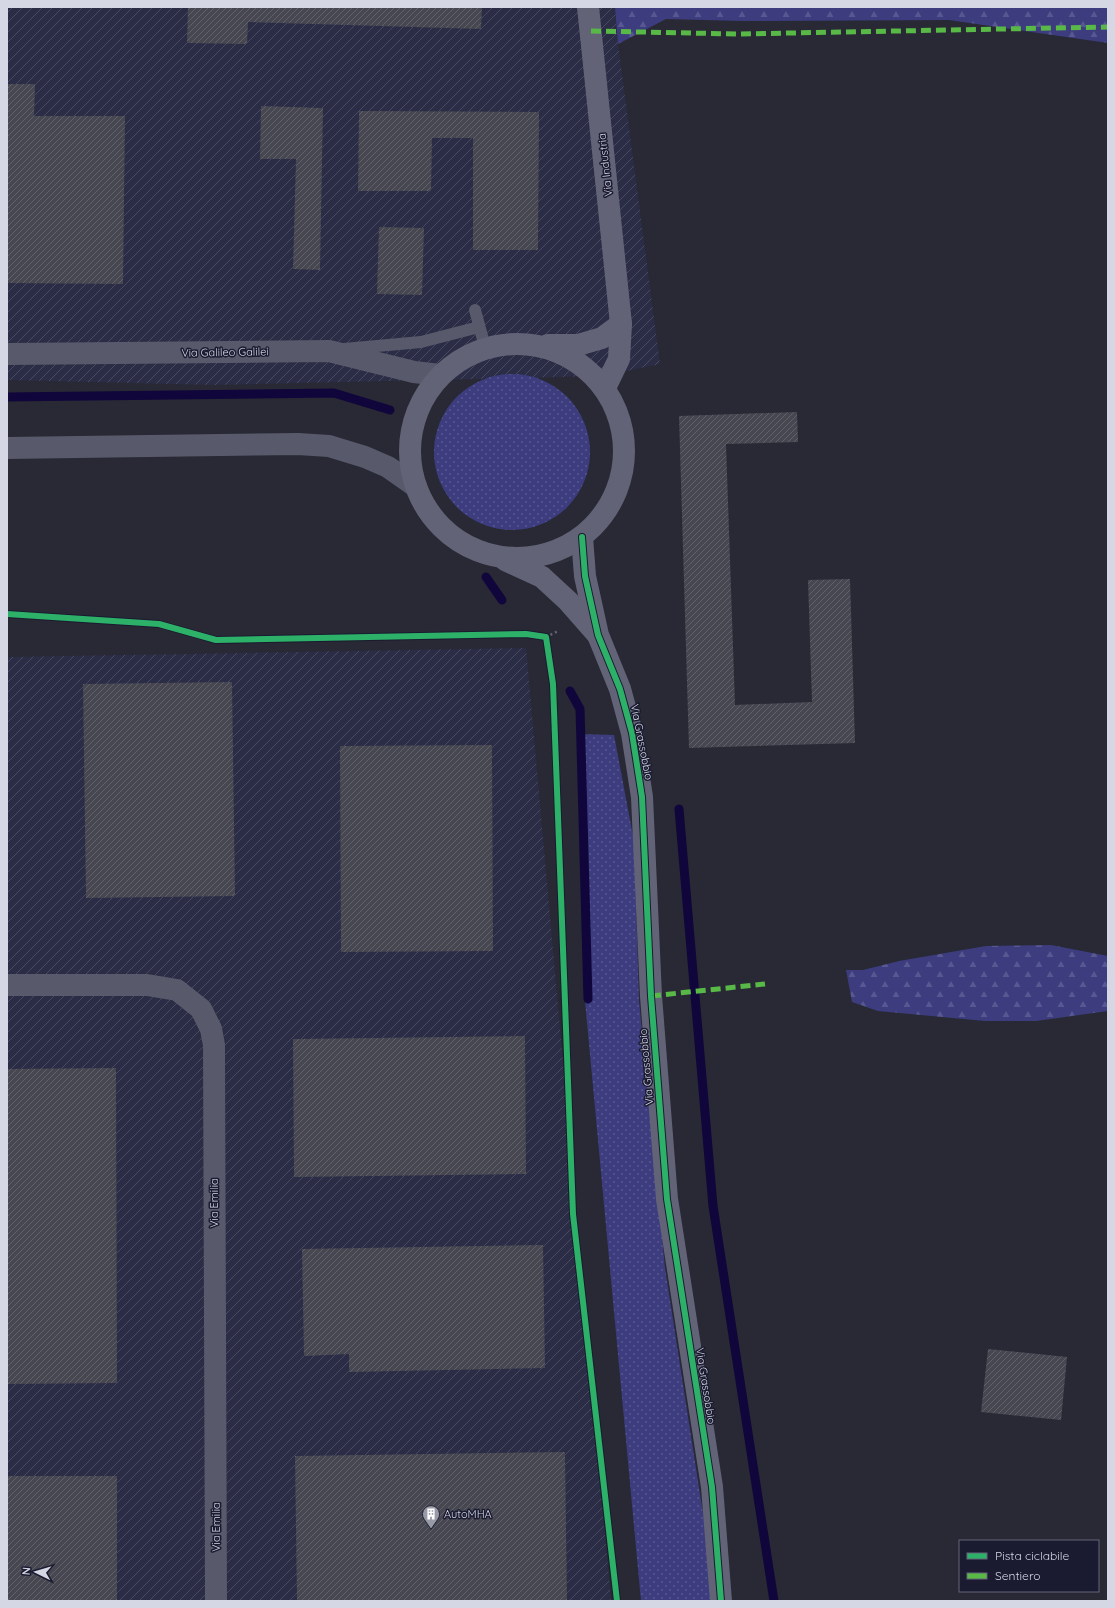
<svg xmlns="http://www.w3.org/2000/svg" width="1115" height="1608" font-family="Quicksand,sans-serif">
  <defs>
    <pattern id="industrial-furrows" width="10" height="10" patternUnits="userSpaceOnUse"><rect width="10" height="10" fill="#2b2c45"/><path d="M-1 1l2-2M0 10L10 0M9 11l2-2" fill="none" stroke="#494a60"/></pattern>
    <pattern id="grass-dots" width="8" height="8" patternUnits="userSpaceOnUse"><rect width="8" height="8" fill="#3c3c7f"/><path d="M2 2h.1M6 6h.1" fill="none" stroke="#575791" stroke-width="1.8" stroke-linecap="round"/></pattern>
    <pattern id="forest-firs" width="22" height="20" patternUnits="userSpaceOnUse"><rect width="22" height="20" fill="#3c3c7f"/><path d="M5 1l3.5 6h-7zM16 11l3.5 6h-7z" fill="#575791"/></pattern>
    <pattern id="building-hatch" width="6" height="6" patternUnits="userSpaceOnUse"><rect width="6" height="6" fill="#464750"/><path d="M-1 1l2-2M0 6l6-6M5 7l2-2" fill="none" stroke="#606169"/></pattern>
  </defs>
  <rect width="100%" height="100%" fill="#282935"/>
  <!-- industrial -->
  <g fill="url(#industrial-furrows)">
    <path d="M7,7H615L618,44L660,364L603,376L214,385L7,380Z"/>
    <path d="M526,648L611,1601H7V657Z"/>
  </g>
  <!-- grass -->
  <g fill="url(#grass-dots)">
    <circle cx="512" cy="452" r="78"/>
    <path d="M579,734L614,735L634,841L639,1001L665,1268L713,1578V1601H641L584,990Z"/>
  </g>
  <!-- forest -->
  <g fill="url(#forest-firs)">
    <path d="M615,7H1108V43L949,20L743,21L666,19L618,44Z"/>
    <path d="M1051,945L1108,956V1011L1036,1021H985L878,1011L852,1002L846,970H863L899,961L986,946Z"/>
  </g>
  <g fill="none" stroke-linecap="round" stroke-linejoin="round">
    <!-- stream -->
    <g stroke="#10063b" stroke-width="9">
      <path d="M7,397L334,393L390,410"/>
      <path d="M486,577L502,600"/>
      <path d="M570,691L580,709L588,999"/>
      <path d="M679,809L713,1206L774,1601"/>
    </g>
  </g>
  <!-- building -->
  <g fill="url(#building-hatch)">
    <path d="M188,7H482L481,29L248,22L247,44L187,43Z"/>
    <path d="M7,84H35L34,116H125L123,284L7,283Z"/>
    <path d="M261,106L323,108L320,270L293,269L296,159H260Z"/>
    <path d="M359,111L539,112L538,250H473V138H432L431,191H358Z"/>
    <path d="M379,227L424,228L422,295L377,294Z"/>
    <path d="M797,412L798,442L726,444L735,705L812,702L808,580L850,579L855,743L689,748L679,416Z"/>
    <path d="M232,682L235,896L86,898L83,684Z"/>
    <path d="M492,745L493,951L341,952L340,746Z"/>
    <path d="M525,1036L526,1174L294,1177L293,1039Z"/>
    <path d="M116,1068L117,1383L7,1384V1069Z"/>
    <path d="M543,1245L545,1368L349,1372V1354L304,1356L302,1249Z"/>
    <path d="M988,1349L1067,1357L1061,1420L981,1412Z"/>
    <path d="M565,1452L567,1601H297L295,1456Z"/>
    <rect x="7" y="1476" width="110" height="125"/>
  </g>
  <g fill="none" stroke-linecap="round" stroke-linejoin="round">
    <!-- path -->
    <path stroke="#636471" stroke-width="2.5" stroke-dasharray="2 3" stroke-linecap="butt" d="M546,637L558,631"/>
    <!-- lane -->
    <g stroke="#58596a" stroke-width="12">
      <path d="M475,310L485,347"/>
      <path d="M344,349L421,342L479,327"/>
    </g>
    <!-- street -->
    <g stroke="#58596a" stroke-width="22">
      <path d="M7,354L329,351L414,372L440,375"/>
      <path d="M7,448L298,444L329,446L365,457L388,467L415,486"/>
      <path d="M7,985H147L177,990L201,1009L211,1029L214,1045L216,1601"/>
    </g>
    <!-- secondary -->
    <g stroke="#636378" stroke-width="22">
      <path d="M588,7L621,324L619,359L605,388"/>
      <circle cx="517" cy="451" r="107"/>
      <path d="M548,345H578L602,338L621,324"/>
      <path d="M582,537L585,576L598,635L620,689L632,733L642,797L651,996L667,1199L712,1487L721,1601"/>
      <path d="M505,560L542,577L568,601L597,634"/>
    </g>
    <!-- quiet -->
    <g stroke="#58b947" stroke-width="5" stroke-dasharray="10 5" stroke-linecap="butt">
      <path d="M591,31L738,34L1108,27"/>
      <path d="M651,996L765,984"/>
    </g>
    <!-- cycleway casing -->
    <g stroke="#1a1b30" stroke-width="8">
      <g id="cycleway">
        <path d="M582,537L585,576L598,635L620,689L632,733L642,797L651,996L667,1199L712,1487L721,1601"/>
        <path d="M7,614L159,624L216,640L526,634L546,637L553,684L573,1214L617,1601"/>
      </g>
    </g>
    <!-- cycleway -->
    <use href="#cycleway" stroke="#2db169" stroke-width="6"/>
  </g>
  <!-- icons -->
  <defs>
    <g id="building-pin" transform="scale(0.9)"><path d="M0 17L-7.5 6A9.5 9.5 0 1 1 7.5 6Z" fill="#989aa7" stroke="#1a1b30"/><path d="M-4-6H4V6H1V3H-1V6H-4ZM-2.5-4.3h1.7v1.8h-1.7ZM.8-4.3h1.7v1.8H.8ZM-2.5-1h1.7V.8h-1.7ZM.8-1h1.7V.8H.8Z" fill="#fff"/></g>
  </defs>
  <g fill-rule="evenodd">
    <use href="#building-pin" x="431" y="1514"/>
  </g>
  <g text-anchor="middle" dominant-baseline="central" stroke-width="3" stroke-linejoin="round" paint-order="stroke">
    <!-- street labels -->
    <g font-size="11" fill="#d5d7e5" stroke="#1a1b30">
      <text transform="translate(605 165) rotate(-96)">Via Industria</text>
      <text transform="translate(225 352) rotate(-1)">Via Galileo Galilei</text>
      <text transform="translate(642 742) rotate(79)">Via Grassobbio</text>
      <text transform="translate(646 1067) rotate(-95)">Via Grassobbio</text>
      <text transform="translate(214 1203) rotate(-90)">Via Emilia</text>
      <text transform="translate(706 1386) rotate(81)">Via Grassobbio</text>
      <text transform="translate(216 1527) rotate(-90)">Via Emilia</text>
    </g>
    <!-- poi labels -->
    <g font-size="11" fill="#d5d7e5" stroke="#1a1b30" text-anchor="start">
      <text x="444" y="1514">AutoMHA</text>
    </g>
  </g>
  <!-- border -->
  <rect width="1115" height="1608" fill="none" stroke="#d5d7e5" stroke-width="16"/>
  <!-- legend -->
  <rect x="959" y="1540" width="140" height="52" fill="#1a1b30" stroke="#656678"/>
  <rect x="967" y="1553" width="20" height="6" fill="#2db169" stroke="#656678"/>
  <text x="995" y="1560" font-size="12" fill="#d5d7e5">Pista ciclabile</text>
  <rect x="967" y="1573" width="20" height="6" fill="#58b947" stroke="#656678"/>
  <text x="995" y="1580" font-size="12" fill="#d5d7e5">Sentiero</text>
  <!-- north arrow -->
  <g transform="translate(36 1572) rotate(275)" stroke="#1a1b30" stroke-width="3" paint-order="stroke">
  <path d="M0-3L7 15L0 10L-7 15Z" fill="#d5d7e5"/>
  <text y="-6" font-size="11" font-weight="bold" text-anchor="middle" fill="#d5d7e5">N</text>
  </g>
</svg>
